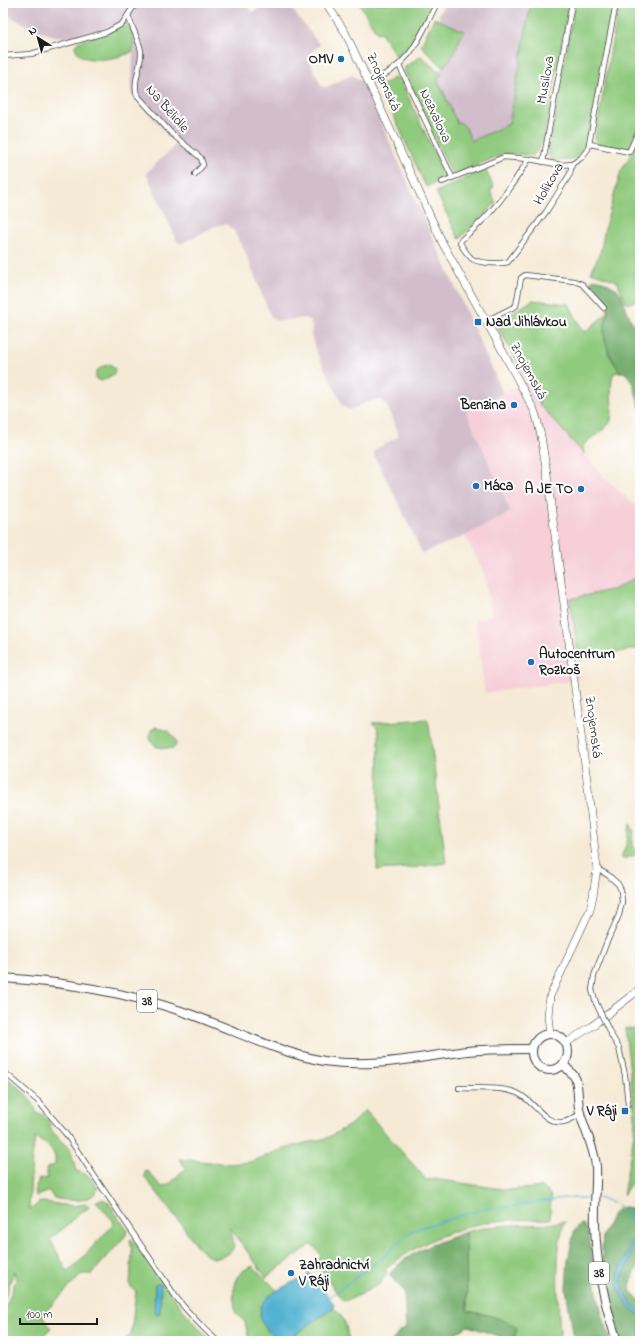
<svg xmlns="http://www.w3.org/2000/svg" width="643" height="1344" font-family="'Indie Flower',sans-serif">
  <rect width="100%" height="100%" fill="#fff"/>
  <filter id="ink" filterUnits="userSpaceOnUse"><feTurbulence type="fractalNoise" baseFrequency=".025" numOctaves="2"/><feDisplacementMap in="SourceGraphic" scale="8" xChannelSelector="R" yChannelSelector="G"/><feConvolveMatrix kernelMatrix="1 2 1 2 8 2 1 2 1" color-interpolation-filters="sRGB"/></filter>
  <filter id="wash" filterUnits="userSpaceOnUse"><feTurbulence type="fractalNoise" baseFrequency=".012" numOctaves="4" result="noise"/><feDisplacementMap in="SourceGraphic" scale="16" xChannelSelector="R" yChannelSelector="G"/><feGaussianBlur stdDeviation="0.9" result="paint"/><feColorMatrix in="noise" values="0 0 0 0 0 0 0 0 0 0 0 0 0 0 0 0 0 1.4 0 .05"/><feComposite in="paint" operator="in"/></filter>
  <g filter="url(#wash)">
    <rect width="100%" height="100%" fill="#f5ead5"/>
    <!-- built -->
    <path fill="#f6cfd9" d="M528,380L539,404L604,477L640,510V575L615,589L570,599L578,680L485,693L475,620L492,616L484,574L465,536L511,512L466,411Z"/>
    <!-- industrial -->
    <g fill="#d1bdcb">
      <path d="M3,3H244L253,12L267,3H287L320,45L309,54L307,56L322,87H326L352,75L362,81L503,393L466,411L511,512L465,536L422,553L394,494L373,454L376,449L398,437V432L386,404L381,400H378L371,401L349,410L343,406L315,349L311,335L312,328L311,323L309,320L305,318L281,321L274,320L271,317L245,252L234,231L229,226L225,224L215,226L183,243L180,244L177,241L146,173L177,144L131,94L134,40L127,24L124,22L70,38L54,36L37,30L3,13Z"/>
      <path d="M445,3H531L509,124L472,141L466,128L457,123L437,78L442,75L438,71L450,60L464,32L439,20L440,17L438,16Z"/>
    </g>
    <!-- green -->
    <g fill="#90ca7e" stroke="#56734d">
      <path d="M359,3H433L415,42L399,61L381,32L377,33Z"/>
      <path d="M531,3H569L544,140L533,156L519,154H504L455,174L451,173L405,72V67L421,56L442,75L437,78L457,123L460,122L466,128L471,141L509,124Z"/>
      <path d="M575,3H613L588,143C579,155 574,163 556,160C551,159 550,159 548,155Z"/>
      <path d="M619,3H640V124L628,149L594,144Z"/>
      <path d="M434,18L464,31L450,60L443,67L421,46Z"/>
      <path d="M124,22L128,24C132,34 136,41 132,52C119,58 77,68 75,45L78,42L107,32Z"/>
      <path d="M394,78L399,79L401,81L446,178L426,187L380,86Z"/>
      <path d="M640,134V299L627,304L617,281L591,272L601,250L605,227L621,171L629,158Z"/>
      <path d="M485,169L494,187L490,190L496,203L459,239L436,192Z"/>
      <path d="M533,300L569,304L584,333L607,313L608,353L620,372L614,373C608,382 614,408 611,420C607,431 589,437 583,446L584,454L539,404L528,380L495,323Z"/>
      <path d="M110,364C114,367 116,369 114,374L102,381L96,379V372L101,367Z"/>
      <path d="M640,575V648L579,660L570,599L615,589Z"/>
      <path d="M427,719L429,725L446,863L410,868L377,870L379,735L377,727L373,723Z"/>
      <path d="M156,727C167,730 174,732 177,744L174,748C162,749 146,748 151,730Z"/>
      <path d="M630,824L634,832C630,849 632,842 639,854L623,859L621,858L627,842Z"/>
      <path d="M625,1028L640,1029V1170L623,1195L634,1134L635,1117Z"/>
      <path d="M3,1075C14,1084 36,1099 36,1113L42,1114L48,1120L52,1131L71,1151L76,1171C89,1174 91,1177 98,1189C90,1204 68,1201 54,1198L49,1191L36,1196L34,1191L39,1179L48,1178L46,1170L48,1167L55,1165C57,1150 47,1144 35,1138L32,1157L29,1209L33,1208L38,1203L43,1202L71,1206L87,1204L89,1207L87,1209L79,1213L69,1224L50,1239L67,1271L72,1269L113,1225L114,1222L96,1201L102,1199L108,1202L127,1230L126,1235L91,1275L90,1274H82L42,1315L51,1328L38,1341H3V1315L16,1280L14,1271L3,1303Z"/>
      <path d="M365,1110L424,1177V1180L434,1179L509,1190L543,1187L551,1196L550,1219C530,1220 509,1219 489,1222C453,1228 412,1246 385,1270L387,1273L380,1284L349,1300L343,1301L317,1266L321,1255L312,1244L266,1277L230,1228C232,1239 240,1249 224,1256C221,1257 215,1259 212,1258C201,1254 193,1241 187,1232C173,1214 160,1195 145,1178V1172L148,1171L161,1187L171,1183L181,1172L187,1169L179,1159L229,1164L250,1162L285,1148L327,1138L350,1125Z"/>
      <path d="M565,1221C554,1248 558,1302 560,1333L557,1341H513L517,1328L489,1315L467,1311L466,1232C480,1228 495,1226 509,1225C530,1224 545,1226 565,1221Z"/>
      <path d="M132,1239L183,1310L211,1341H123L131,1334L136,1291L130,1286L132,1251L130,1240Z"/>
      <path d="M253,1266L278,1291L267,1299L260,1308L290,1338L333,1308C346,1318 346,1326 349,1341H249L245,1322L236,1313L233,1294L237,1277L244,1270Z"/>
    </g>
    <!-- forest -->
    <g fill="#74ae6d" stroke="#486544">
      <path d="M593,279L603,281L617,289L621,294L630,318L640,336V407C635,394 635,381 624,372H620C612,359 604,347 604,331C604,321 611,310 606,300C603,292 594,290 591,281Z"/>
      <path d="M625,1207L640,1210C640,1225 642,1243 640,1258C638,1269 630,1280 630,1290L640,1301V1341H623L618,1336L606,1294L602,1248L603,1235L613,1214L619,1208Z"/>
      <path d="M583,1224L586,1228L589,1236L597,1292L601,1311L611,1341L574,1340L566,1288L568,1260L574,1232L579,1225Z"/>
      <path d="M466,1232L467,1311C485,1315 503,1317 517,1328L513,1341L468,1326L446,1339L432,1341H392L400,1331L406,1328L404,1291L389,1275C407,1251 440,1242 466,1232Z"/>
    </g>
    <!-- water -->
    <g fill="#52b2d1" stroke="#376776">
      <path d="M640,1232V1237L632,1248L629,1263L621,1280L623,1288L631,1303L640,1311V1315C629,1310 615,1290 618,1276C619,1270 624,1265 625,1259C630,1247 630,1241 640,1232Z"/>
      <path d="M308,1273H310L334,1304L333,1308L290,1338C286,1340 282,1341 278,1339C267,1334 254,1315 263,1303C269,1294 283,1287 293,1282C298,1280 303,1280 307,1277Z"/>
      <path d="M157,1283H160L161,1284L160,1313L158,1314L154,1312L155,1284Z"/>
    </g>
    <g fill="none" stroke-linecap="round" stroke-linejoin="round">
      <!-- stream -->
      <g stroke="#52b2d1" stroke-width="1.5">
        <path d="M598,1198L613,1203"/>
        <path d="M617,1205L624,1211L638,1234"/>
        <path d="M328,1298L381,1259L410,1232L423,1227L483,1209L515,1206L564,1198H592"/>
        <path d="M273,1341L277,1337"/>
      </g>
    </g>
  </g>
  <g filter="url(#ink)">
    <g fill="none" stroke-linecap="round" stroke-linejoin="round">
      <!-- street casing -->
      <g stroke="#3d3b38" stroke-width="6">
        <g id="street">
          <path d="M128,15C131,25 140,43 141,51C142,66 132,82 137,95L172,134L201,158L203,165L195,174"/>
          <path d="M3,56L31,54L107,32L122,24L136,3"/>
          <path d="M399,65L452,177"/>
          <path d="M369,82C410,67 419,39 437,3"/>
          <path d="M590,144L629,152L640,128"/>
          <path d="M543,162L572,3"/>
          <path d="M572,164L561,165L529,159C509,190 490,217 461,240L460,243C463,248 467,254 471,258C478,264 501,264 508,262L546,212L570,174L572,164L581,158L588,149L616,3"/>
          <path d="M442,182L504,157L529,159"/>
          <path d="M486,321L516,306L521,278L525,275L574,281L582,284L604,308"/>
          <path d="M596,1003L592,990L594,976L606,944L619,915L622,902L621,890L618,884L608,875L597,869"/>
          <path d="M610,1033L619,1048L625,1075L628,1104"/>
          <path d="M3,1071L39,1102L66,1134L176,1297C189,1314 202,1327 217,1341"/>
          <path d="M459,1088C478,1089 500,1086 517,1093C534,1100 544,1125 563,1122C569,1121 575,1117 580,1114"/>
        </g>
      </g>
      <!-- secondary casing -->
      <g stroke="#3d3b38" stroke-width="8">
        <g id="secondary">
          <path d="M326,3L345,32L362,68L443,244L502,350L534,410L537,419L541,436L547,474L588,788L597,869L593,896L590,910L550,996L548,1016L550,1034"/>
          <path d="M566,1043L592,1026L640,989"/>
        </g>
      </g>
      <!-- primary casing -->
      <g stroke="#3d3b38" stroke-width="10">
        <g id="primary">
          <path d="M3,978C63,982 124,992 181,1011C229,1027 274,1052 324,1061C370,1068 415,1058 460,1052C483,1049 508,1049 532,1049"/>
          <circle cx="550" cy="1052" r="18"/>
          <path d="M563,1064L574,1076L576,1080C579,1091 577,1102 580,1113C585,1131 594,1147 596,1166C597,1185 594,1205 595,1224C596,1264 604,1303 617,1341"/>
        </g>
      </g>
      <!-- street -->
      <use href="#street" stroke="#fff" stroke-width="4.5"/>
      <!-- secondary -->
      <use href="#secondary" stroke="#fff" stroke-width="7"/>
      <!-- primary -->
      <use href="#primary" stroke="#fff" stroke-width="8"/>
      <!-- street-bridge casing -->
      <g stroke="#3d3b38" stroke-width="6" stroke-linecap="butt">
        <path id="street-bridge" d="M596,1003L610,1033"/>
      </g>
      <!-- street-bridge -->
      <use href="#street-bridge" stroke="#fff" stroke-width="4.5"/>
    </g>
  </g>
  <!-- markers -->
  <g fill="#1f6fb2" stroke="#fff" stroke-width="1.5">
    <circle cx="341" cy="59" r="4"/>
    <rect x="474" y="318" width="8" height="8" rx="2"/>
    <circle cx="514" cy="405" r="4"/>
    <circle cx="476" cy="486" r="4"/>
    <circle cx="581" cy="489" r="4"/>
    <circle cx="531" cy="662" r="4"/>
    <rect x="621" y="1107" width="8" height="8" rx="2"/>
    <circle cx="291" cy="1273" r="4"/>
  </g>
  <g text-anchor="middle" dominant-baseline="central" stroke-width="4" stroke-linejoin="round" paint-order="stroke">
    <!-- shield labels -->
    <g fill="#fff" stroke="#606060" stroke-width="1">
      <rect x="137" y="990" width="20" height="22" rx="3"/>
      <rect x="589" y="1262" width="20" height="22" rx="3"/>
    </g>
    <g font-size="13" font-weight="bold" fill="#1c1c1c">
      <text x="147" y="1001">38</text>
      <text x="599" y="1273">38</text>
    </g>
    <!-- poi labels -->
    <g font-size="14" font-weight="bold" fill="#1c1c1c" stroke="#fff" text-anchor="end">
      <text x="333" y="59">OMV</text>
      <text x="486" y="322" text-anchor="start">Nad Jihlávkou</text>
      <text x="506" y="405">Benzina</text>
      <text x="484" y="486" text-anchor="start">Máca</text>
      <text x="573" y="489">A JE TO</text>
      <text x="539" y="654" text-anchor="start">Autocentrum<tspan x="539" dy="16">Rozkoš</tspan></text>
      <text x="617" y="1111">V Ráji</text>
      <text x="299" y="1265" text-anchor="start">Zahradnictví<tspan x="299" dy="16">V Ráji</tspan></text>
    </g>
    <!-- street labels -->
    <g font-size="14" fill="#1c1c1c" stroke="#fff">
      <text transform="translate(546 80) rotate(-80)">Musilova</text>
      <text transform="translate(383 82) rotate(65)">Znojemská</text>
      <text transform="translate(167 109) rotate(49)">Na Bělidle</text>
      <text transform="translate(435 116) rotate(65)">Nezvalova</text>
      <text transform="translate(549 184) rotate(-60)">Holíkova</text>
      <text transform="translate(528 371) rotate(62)">Znojemská</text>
      <text transform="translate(593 727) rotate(83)">Znojemská</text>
    </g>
  </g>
  <!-- margin -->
  <rect width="643" height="1344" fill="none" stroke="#fff" stroke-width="16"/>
  <!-- north arrow -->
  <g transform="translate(38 38) rotate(323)" stroke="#ffffff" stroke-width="3" paint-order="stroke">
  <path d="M0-3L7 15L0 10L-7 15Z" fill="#1c1c1c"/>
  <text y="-6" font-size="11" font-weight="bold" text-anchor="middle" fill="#1c1c1c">N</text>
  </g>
  <!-- scale -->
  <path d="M20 1318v6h77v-6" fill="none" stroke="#1c1c1c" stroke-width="2"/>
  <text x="26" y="1318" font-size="12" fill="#1c1c1c" stroke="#ffffff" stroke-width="3" paint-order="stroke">100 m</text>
</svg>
